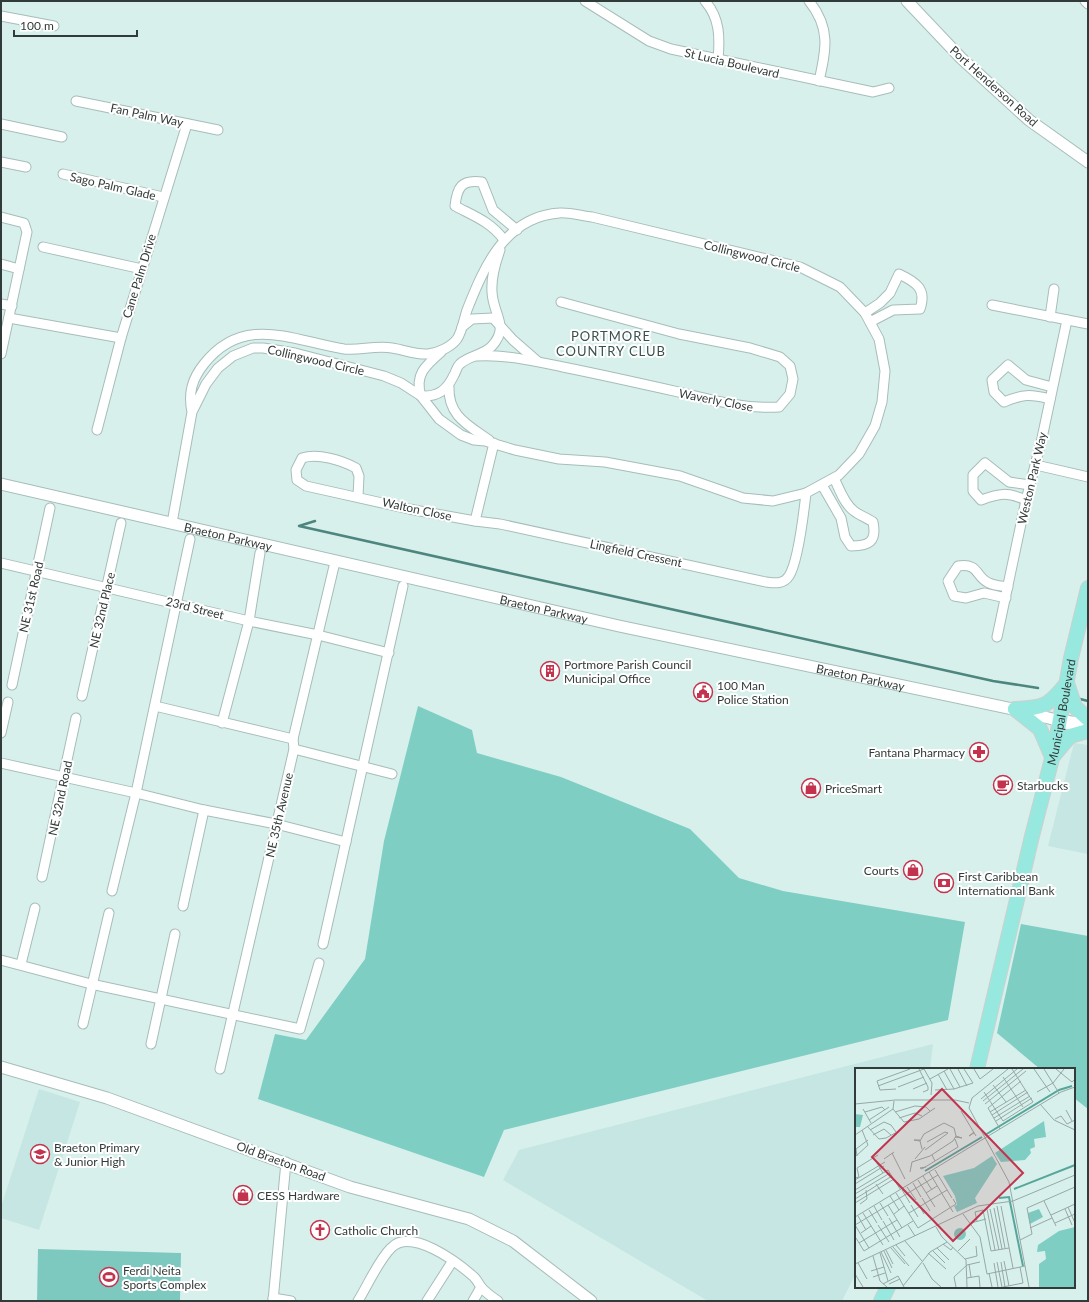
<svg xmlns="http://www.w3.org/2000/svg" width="1089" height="1302" font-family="Lato,sans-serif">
  <rect width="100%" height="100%" fill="#d8f0ec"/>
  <!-- built -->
  <g fill="#c5e6e2">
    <path d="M1074,743L1088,745V854L1048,846Z"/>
    <path d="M933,1044L930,1069H856V1273L842,1301H708L503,1180L519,1150Z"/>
    <path d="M39,1089L80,1102L39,1230L1,1218V1207Z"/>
  </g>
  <!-- green -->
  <path fill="#7ec9bf" d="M38,1249L181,1253L180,1301H37Z"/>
  <!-- forest -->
  <g fill="#7fcec3">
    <path d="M418,706L472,730L477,753L561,777L690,829L739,878L783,891L965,922L948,1020L504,1130L484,1177L258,1099L275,1034L306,1040L365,959L384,841Z"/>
    <path d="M1021,924L1088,936V1109L1074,1098V1069H1040L997,1033Z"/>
  </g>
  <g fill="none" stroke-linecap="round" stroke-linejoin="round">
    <!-- stream -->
    <g stroke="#4c867e" stroke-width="2.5">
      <path d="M315,521L299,526L993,681L1038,688"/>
      <path d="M1080,699L1088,701"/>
    </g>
    <!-- minor casing -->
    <g stroke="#a6bdb9" stroke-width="11">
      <g id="minor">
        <path d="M585,1L649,41L671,49L873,92L889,88"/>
        <path d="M705,1C720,18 720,38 718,59"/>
        <path d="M809,1C831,28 826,50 819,81"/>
        <path d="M1085,1L1088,4"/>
        <path d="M1,16L54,26"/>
        <path d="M76,101L218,130"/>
        <path d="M1,124L62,137"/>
        <path d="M1,162L26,167"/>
        <path d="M63,174L163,197"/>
        <path d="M1,217L24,223L27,232L1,354"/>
        <path d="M504,240C491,222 474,216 455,206C457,188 461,179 482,182L493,210L517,230"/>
        <path d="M43,247L142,269"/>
        <path d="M1,264L19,269"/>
        <path d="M1,304L12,306"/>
        <path d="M992,305L1088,324"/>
        <path d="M865,313L880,303L890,293L899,274C916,282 927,289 920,309L893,310L870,322"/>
        <path d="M1050,317L1054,289"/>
        <path d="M9,318L121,338"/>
        <path d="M462,327L472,319L493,318L513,340L537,361"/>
        <path d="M476,356C505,354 534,361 563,367C603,375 643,384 683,393C716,401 745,409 779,407L790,394L793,379L790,366L780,357L750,348L679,334L561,302"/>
        <path d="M449,387C448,416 468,425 489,440"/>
        <path d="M421,396C438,397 447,390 454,375C456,372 457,366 460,364C468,356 484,355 492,346C510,326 493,315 492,292C491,277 495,264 500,250"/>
        <path d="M421,396C414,375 426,365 441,352"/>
        <path d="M1050,399C1030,394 1023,394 1004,402L994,392L992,380L1008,365L1026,380L1052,387"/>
        <path d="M97,430L121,338L187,124"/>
        <path d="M494,443L475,521L500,524L766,582C774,583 783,585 789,576C798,562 804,511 806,493"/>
        <path d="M1036,465L1088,477"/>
        <path d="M822,485L841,518L845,537L851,546C869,546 877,542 873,522C867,518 859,515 854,511C844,504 839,488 834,478"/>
        <path d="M358,496L359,476L356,468C341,460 318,453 302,458L296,470L297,480L306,486L409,509L475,521"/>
        <path d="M1026,500C1007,492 1000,493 981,500L973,491V475L985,463L1009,482L1030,485"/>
        <path d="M172,523L192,412L206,384L218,368L233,356L253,348H263L295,353L384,376L401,383L421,396L439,419L461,435L474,440L485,441L515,450L559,459L605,462L680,476L743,498L773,501L806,493L839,475L859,454L875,426L882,402L885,371L879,339L865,313L840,287L800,267L592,217C582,216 569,212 559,213C505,217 484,267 467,310C464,319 462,332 457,339C451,347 438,353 428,354C415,355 405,350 392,348C375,345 359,351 344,349C293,341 244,313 204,364C192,379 188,393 192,412"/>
        <path d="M1,563L249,621L318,635L389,653"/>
        <path d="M1006,598L984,593L966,598L954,596L948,581L958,566C980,563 975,577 989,583C995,586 1003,586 1008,587"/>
        <path d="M997,637L1026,500L1042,438L1067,320"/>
        <path d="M12,685L50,508"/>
        <path d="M82,696L121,523"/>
        <path d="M155,706L293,739"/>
        <path d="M222,723L249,621L260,553"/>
        <path d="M1,733L8,702"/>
        <path d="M294,749L392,774"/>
        <path d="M1,763L136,793L204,810L276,824L346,842"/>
        <path d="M42,877L76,718"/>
        <path d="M112,891L136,793L190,539"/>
        <path d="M183,906L204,810"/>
        <path d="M323,944L403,586"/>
        <path d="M1,960L91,984L300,1029L319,963"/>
        <path d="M21,964L35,908"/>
        <path d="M83,1024L109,913"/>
        <path d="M151,1044L175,934"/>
        <path d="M220,1069L294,749L293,739L335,562"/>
        <path d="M273,1298L291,1301"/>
        <path d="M273,1301L286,1162"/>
        <path d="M358,1301C368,1285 378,1261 391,1248C411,1227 457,1262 474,1277C477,1280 479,1284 481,1287C486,1293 492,1297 498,1301"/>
        <path d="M427,1301L452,1262"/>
        <path d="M473,1301L481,1287"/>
      </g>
    </g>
    <!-- tertiary casing -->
    <g stroke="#a6bdb9" stroke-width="13">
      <g id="tertiary">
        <path d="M907,1L961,58L1029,120L1088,162"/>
        <path id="s1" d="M1,484L619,626L1022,711L1060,721"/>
        <path d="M1,1067L107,1098L350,1187L469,1219L513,1241L591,1301"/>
      </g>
    </g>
    <!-- secondary casing -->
    <g stroke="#a6bdb9" stroke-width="15">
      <path id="secondary" d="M1060,721L1088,726"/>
    </g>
    <!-- primary casing -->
    <g stroke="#ced0cf" stroke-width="16">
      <g id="primary">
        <path d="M1067,683L1075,707L1088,719"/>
        <path d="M1015,709C1045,708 1048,706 1067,683"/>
        <path d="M1015,709L1040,729L1052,757"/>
        <path d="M1054,755L1070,736L1088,731"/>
        <path id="s2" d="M977,1069L1032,836L1055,747L1071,658L1088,588"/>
        <path d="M881,1301L888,1287"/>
      </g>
    </g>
    <!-- minor -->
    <use href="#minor" stroke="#fff" stroke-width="9"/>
    <!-- tertiary -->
    <use href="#tertiary" stroke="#fff" stroke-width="11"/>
    <!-- secondary -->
    <use href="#secondary" stroke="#fff" stroke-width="13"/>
    <!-- primary -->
    <use href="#primary" stroke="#97e8de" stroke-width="14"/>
  </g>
  <!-- icons -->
  <defs>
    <g id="building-ring" transform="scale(1)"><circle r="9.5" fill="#fff" stroke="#c4334d" stroke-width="1.5"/><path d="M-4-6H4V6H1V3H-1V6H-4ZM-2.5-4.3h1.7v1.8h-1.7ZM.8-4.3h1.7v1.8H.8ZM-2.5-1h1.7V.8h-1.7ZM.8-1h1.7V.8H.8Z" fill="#c4334d"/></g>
    <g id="civic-ring" transform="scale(1)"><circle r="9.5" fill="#fff" stroke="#c4334d" stroke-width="1.5"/><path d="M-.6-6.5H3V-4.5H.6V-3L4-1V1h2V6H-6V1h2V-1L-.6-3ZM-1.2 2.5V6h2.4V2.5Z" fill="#c4334d"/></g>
    <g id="pharmacy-ring" transform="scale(1)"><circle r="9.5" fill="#fff" stroke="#c4334d" stroke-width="1.5"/><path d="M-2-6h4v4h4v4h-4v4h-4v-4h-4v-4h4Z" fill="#c4334d"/></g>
    <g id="cafe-ring" transform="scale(1)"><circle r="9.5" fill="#fff" stroke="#c4334d" stroke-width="1.5"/><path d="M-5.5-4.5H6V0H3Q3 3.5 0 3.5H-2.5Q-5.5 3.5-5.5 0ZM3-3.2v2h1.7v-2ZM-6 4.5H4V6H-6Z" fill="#c4334d"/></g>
    <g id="shop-ring" transform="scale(1)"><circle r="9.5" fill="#fff" stroke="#c4334d" stroke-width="1.5"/><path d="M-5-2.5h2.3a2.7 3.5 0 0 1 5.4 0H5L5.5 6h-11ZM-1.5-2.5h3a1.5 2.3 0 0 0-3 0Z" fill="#c4334d"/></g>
    <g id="bank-ring" transform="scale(1)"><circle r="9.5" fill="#fff" stroke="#c4334d" stroke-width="1.5"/><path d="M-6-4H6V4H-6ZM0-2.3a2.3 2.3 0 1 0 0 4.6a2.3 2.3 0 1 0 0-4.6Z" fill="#c4334d"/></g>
    <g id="school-ring" transform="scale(1)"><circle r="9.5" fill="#fff" stroke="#c4334d" stroke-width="1.5"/><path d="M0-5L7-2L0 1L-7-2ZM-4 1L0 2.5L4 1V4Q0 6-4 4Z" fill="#c4334d"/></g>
    <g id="church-ring" transform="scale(1)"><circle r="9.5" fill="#fff" stroke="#c4334d" stroke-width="1.5"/><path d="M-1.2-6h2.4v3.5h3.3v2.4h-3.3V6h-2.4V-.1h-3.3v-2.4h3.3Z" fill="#c4334d"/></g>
    <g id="stadium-ring" transform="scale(1)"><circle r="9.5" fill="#fff" stroke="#c4334d" stroke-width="1.5"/><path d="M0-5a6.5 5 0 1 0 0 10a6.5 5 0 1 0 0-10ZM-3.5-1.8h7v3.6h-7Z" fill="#c4334d"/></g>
  </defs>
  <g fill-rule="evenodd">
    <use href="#building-ring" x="550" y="671"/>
    <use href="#civic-ring" x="703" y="692"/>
    <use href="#pharmacy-ring" x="979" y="752"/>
    <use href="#cafe-ring" x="1003" y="785"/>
    <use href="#shop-ring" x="811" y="788"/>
    <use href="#shop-ring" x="913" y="870"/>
    <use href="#bank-ring" x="944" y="883"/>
    <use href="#school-ring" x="40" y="1154"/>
    <use href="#shop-ring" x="243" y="1195"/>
    <use href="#church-ring" x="320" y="1230"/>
    <use href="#stadium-ring" x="109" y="1277"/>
  </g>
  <g text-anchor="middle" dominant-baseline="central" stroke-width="4" stroke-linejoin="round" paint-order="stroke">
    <!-- street labels -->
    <g font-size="12" fill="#313b39" stroke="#fff">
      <text transform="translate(732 63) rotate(13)">St Lucia Boulevard</text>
      <text transform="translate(994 86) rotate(42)">Port Henderson Road</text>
      <text transform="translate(147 115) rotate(12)">Fan Palm Way</text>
      <text transform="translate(113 186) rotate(13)">Sago Palm Glade</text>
      <text transform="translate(752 256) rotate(14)">Collingwood Circle</text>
      <text transform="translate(139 276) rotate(-73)">Cane Palm Drive</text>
      <text transform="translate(316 360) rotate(13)">Collingwood Circle</text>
      <text transform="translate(716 400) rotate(11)">Waverly Close</text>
      <text transform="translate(1032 478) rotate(-77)">Weston Park Way</text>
      <text transform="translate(417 509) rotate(12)">Walton Close</text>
      <text stroke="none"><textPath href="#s1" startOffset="233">Braeton Parkway</textPath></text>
      <text transform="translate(636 553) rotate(12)">Lingfield Cressent</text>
      <text transform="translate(31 597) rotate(-77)">NE 31st Road</text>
      <text transform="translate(195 608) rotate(14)">23rd Street</text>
      <text transform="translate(102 610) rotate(-77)">NE 32nd Place</text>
      <text stroke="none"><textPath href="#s1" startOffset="557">Braeton Parkway</textPath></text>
      <text stroke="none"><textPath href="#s1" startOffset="881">Braeton Parkway</textPath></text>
      <text stroke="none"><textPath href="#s2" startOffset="367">Municipal Boulevard</textPath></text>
      <text transform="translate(60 798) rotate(-78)">NE 32nd Road</text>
      <text transform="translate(279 815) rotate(-77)">NE 35th Avenue</text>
      <text transform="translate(281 1161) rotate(20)">Old Braeton Road</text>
    </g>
    <!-- poi labels -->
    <g font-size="12" fill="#313b39" stroke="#fff" text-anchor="start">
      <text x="564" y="664">Portmore Parish Council<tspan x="564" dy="14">Municipal Office</tspan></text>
      <text x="717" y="685">100 Man<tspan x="717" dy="14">Police Station</tspan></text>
      <text x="965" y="752" text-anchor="end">Fantana Pharmacy</text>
      <text x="1017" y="785">Starbucks</text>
      <text x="825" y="788">PriceSmart</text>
      <text x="899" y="870" text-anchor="end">Courts</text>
      <text x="958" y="876">First Caribbean<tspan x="958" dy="14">International Bank</tspan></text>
      <text x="54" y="1147">Braeton Primary<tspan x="54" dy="14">&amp; Junior High</tspan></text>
      <text x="257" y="1195">CESS Hardware</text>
      <text x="334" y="1230">Catholic Church</text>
      <text x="123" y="1270">Ferdi Neita<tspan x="123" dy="14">Sports Complex</tspan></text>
    </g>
    <!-- neighbourhood labels -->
    <g font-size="13" letter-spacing="1" fill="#3b504d" stroke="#fff">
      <text x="611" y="336">PORTMORE<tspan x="611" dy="15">COUNTRY CLUB</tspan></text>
    </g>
  </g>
  <!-- overview -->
  <g transform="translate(855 1068)">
    <rect width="220" height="220" fill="#d8f0ec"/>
    <path d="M0,46L8,47L5,59H0ZM184,141L188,149L175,156L173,145ZM99 166a6 6 0 1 1 12 0a6 6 0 1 1-12 0Z" fill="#7ec9bf"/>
    <path d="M189,53L191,69L179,71L180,79L175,81L176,85L170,92L146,94L140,85ZM137,88L142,96L120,130L122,135L102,144L99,138L102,137L100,128L88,108L119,100ZM220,159V219H184V196L191,191L190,183L182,184L183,177L204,163Z" fill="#7fcec3"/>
    <path fill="none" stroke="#57a69c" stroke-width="2" d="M130,67L204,22L217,18M70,103L127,69M159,121L220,97M144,130L154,129L168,198"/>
    <path fill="none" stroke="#95a8a4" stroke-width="1" d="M64,1L73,19V22L68,24M69,1L77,15L76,27M95,1L105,19M103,1L112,18M119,1L125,11L138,1M153,1L117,30L114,40L154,114L174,219M179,1L195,24M189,1L204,25M201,1L217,14L220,11M89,3L99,21M83,6L92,22M148,9L168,39M75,11L93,1M138,17L151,34M23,18L69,1M43,19L69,9M41,21L25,22L22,13L55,1M58,21L72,15M80,22L99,21L118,15L109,1M129,24L148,53L178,34L157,1M182,24L198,15L209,1M126,31L162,1M128,33L168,1M0,36L40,32H100L114,35M130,36L171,3M185,36L199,52L220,62M8,41L16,55M38,41L49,54L64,51L80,40M211,42L217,53M106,43L121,68M10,44L27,39L30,42M40,44L60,38L71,39L75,43M135,44L171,22M137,47L173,24M44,50L60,45L67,48M139,50L175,28M200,51L206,48L212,56L220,52M14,52L34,39M141,53L177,30M12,58L24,71L31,70L44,63M145,61L133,40L166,13M15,62L29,54L36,57L41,64M119,64L114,68L119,65M0,67L38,41L39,33M18,67L29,61L36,67M100,69L107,70L101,68M130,70L206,24L220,19M65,73L59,72H65M70,82L93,65L90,64L72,74M37,85L50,111M77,87L80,93L103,79L100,71M2,88L1,81L13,72M0,89L13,77L7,62M29,91L39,84M60,91L70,79M20,92L28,105M71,99L65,100L67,101L80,93M80,102L97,130M55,104L57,94L75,88L98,73L101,68L99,60L89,55L69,66L65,73L67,81M74,104L98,144M68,108L77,122M0,110L4,109L2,100L23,87M0,112L30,94M63,112L80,139M58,115L66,129M0,116L29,98M21,116L28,126M52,119L61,132M0,122L33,102L45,121M47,122L55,135M41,125L63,160L101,136L98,131M71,125L82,118M0,126L35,105M35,128L44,142M67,130L75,143M0,131L37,108M158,133L220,107M189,133L201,158M62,134L69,146M0,135L39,111M25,135L33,148M5,136L12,131L11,122M33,137L47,160M56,137L63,149M19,138L27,152M142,138L150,180M146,138L158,200M213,139L220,155M139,140L147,181M132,141L140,182M135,141L144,182M210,141L217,157M14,142L22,155M128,142L136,183L154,180M8,145L28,177M54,145L92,122M39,146L49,138M108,146L125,169L132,206L170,198M196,147L220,136M3,148L11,162M0,149L130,70M34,150L45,169M28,153L39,172M122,153L120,144L128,142M116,155L131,151M200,155L220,146M0,157L83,107M0,157L14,180M23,157L34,174M53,157L60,168M81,159L87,169L111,192L112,219M175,160L197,150M6,165L16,158M1,170L9,183L58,153M165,172L177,166L172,140L220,119M50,173L67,193M4,175L42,152M88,176L96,182L98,179M41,177L50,188M38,179L54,198M36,180L50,196M82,180L94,192M31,182L38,196M77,182L90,195M29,183L37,200M103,183L115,171M26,184L36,205M25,185L33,213M73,185L91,201M18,188L25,213L32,219M110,191L122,188L121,178M149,193L154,218M142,194L147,219M146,194L150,219M3,195L12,211M68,195L77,211L86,219M139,195L143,219M0,196L123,138L158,133M114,196L116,209M16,203L29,199M134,205L137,219M0,206L8,219M18,209L30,205M112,210L124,208L125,219M28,216L43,208L49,219M34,216L45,211M48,218L75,184L92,174M101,219L99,209L112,197L125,194M148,219L168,215L165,199"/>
    <path fill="#c4334d" fill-opacity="0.15" stroke="#c4334d" stroke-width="2" d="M87,21L168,105L98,173L17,89Z"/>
    <rect width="220" height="220" fill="none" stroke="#313b39" stroke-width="2"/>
  </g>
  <!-- border -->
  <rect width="1089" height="1302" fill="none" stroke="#313b39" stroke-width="4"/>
  <!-- scale -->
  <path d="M14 30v6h123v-6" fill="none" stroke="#313b39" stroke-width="2"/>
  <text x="20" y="30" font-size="12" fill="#313b39" stroke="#ffffff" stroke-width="3" paint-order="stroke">100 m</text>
</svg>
